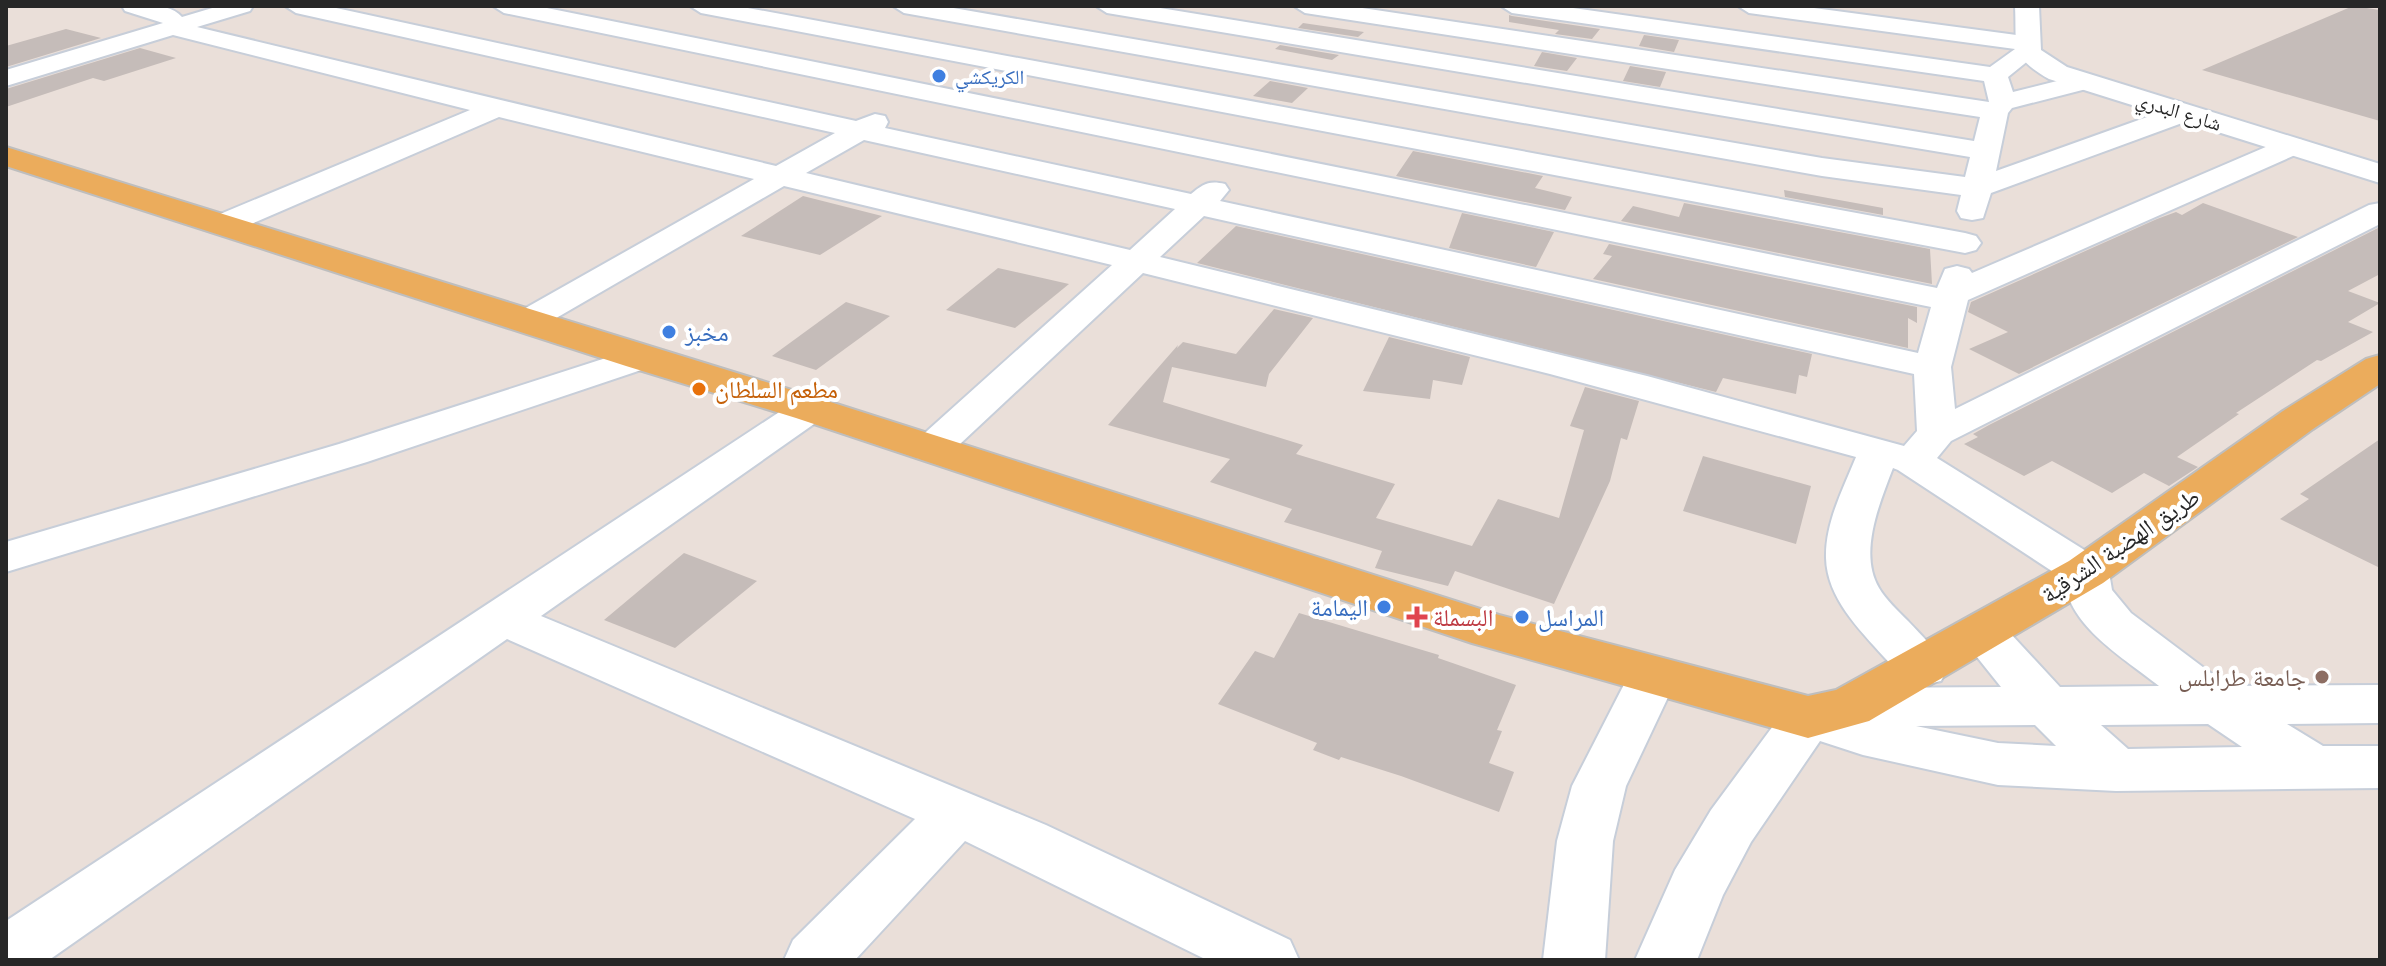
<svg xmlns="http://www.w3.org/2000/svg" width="2386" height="966" font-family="Quicksand,'Noto Naskh Arabic',sans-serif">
  <rect width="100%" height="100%" fill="#eadfd9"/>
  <!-- building -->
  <g fill="#c5bcb9">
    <path d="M2353,6L2380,10V121L2202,70Z"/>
    <path d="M1509,15L1512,16L1600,29L1592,39L1555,34L1559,30L1509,22Z"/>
    <path d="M1303,23L1364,32L1358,37L1298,28Z"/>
    <path d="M66,29L101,38L6,67V46Z"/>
    <path d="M1644,35L1679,40L1674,52L1639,46Z"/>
    <path d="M1280,45L1339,55L1332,60L1275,49Z"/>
    <path d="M140,48L176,58L104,81L93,78L6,107V89Z"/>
    <path d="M1542,52L1577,58L1567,71L1534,66Z"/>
    <path d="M1630,66L1666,72L1660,87L1623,81Z"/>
    <path d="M1270,81L1308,88L1292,103L1253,96Z"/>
    <path d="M1413,151L1543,176L1535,188L1572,197L1565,210L1396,176Z"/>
    <path d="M1784,190L1883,208V215L1785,197Z"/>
    <path d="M803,196L882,216L820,255L741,236Z"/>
    <path d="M1684,203L1930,249L1932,284L1621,221L1633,206L1679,217Z"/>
    <path d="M2203,203L2298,237L2019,374L1969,349L2008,332L1968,312L1971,302L2157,219L2176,212L2182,215Z"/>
    <path d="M1462,213L1554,232L1536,267L1449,248Z"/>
    <path d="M1236,226L1812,354L1807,377L1799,375L1796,394L1723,378L1716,392L1197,263Z"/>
    <path d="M2380,227V274L2348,291L2380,303L2348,322L2373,332L2321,361L2317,360L2236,413L2239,414L2177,457L2198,467L2169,486L2144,473L2112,493L2052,461L2024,476L1964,444L1978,437L1973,434L1989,425Z"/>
    <path d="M1609,244L1917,307V323L1908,318V348L1593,279L1612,256L1603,254Z"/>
    <path d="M998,268L1069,284L1015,328L946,310Z"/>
    <path d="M846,302L890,316L816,370L772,356Z"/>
    <path d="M1274,309L1313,318L1269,374L1266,387L1172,367L1163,402L1303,445L1296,454L1395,484L1376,518L1472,546L1498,499L1559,518L1584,430L1570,426L1585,387L1639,401L1627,440L1621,438L1610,481L1554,604L1455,571L1448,586L1375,568L1382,551L1284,522L1292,509L1210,482L1230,459L1108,425L1178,345L1177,348L1183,342L1236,354Z"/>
    <path d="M1389,337L1470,357L1462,385L1433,380L1430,399L1363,391Z"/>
    <path d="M2380,439V568L2280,519L2309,499L2300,494Z"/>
    <path d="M1703,456L1811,486L1796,544L1683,511Z"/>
    <path d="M684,553L757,581L675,648L604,620Z"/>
    <path d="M1299,613L1439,655L1438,658L1516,685L1497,730L1502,731L1489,763L1514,772L1499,812L1401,776L1341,757L1339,760L1313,750L1317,743L1218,704L1255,651L1274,658Z"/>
  </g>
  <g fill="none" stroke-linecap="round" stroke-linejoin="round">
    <!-- minor casing -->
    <g stroke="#c7ced9" stroke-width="4">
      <g id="minor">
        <path d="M122,6C141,6 168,1 182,17L219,6H253L250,11L197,27L776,166L835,133L296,13L285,6H327L856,121L875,114L885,116L888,122L885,128L1191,194C1203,184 1209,180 1225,184L1229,190L1220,201L1918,353L1931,307L504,13L493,6H537L1937,288L1945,269L1957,266L1969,269L1972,273L2282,140L2292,138L2302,140L2306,146L2302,152L1968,300L1951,367L1955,409L2369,205L2380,203V224L1951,441L1937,458L2102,561L2109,572L2112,590L2131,613L2228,686L2380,685V723L2287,724L2323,746H2380V788L2116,791L1998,785L1863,755L1820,741L1751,842L1723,895L1697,960H1635L1675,870L1711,810L1790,703L1808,697L1826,703L1832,693L1850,688L2001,687L1957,632L1964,620L1981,615L1998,620L2060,687L2159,686C2124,658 2069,627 2064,579L1898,470L1893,468C1880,502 1858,553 1879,588C1886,600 1898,611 1908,621C1922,636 1937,650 1948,668L1941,681C1928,684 1917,688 1905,680C1897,675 1891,664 1884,657C1859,629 1827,598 1826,558C1825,523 1843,489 1856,457L1550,374L1143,273L945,458L931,461L917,458L911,449L917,440L1112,265L784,186L539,328L527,332L515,328L509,321L515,314L754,179L499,117L235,231L224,233L213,231L208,224L213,217L470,110L173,35L6,86V70L163,23L125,11ZM864,140L1175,209L1130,250L806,173ZM1204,216L1914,374L1917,431L1904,446L1647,376L1160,257ZM2208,724L2242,747L2128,749L2101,725ZM2035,725L2056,746L1998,743L1916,726Z"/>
        <path d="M690,6H737L1965,233L1976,236L1981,243L1976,250L1965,253L701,13Z"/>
        <path d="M893,6H942L1822,158L1965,177L1970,157L1107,13L1096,6H1148L1974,141L1980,117L1305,13L1294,6H1349L1989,102L1984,81L1512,13L1501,6H1559L1990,67L2015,49L1749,13L1738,6H1799L2024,36L2032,38L2040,51L2008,77L2013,92L2085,74L2094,77L2098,82L2094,87L2012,108L2008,113L1996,171L2175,107H2193L2197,113L2193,119L1991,193L1983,218L1972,220L1961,218L1957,211L1961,195L1822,176L904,13Z"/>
        <path d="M640,347L653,350L658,358L653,366L367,462L6,572V542L339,444Z"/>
        <path d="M810,397L824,401L829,409L824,417L541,616L1046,825L1290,940L1299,960H1207L965,841L855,960H784L793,940L915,819L507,639L49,960H6V921L796,401Z"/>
        <path d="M1653,658L1671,663L1678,676L1626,786L1613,841L1605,960H1543L1557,841L1572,786L1635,663Z"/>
      </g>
    </g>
    <!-- tertiary casing -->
    <g stroke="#c7ced9" stroke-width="4">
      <path id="tertiary" d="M2015,6H2039L2041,50L2067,67L2380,164V183L2049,79C2009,56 2017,47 2015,6Z"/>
    </g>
    <!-- primary casing -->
    <g stroke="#bebebe" stroke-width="4">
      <path id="primary" d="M6,147L824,400L1499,615L1808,696L1836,690L2069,561L2283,411L2366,359L2380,355V384L2313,429L2103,583L1869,721L1808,738L1472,643L796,418L626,366L6,166Z"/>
    </g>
    <!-- minor -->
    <use href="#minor" fill="#fff" fill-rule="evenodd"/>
    <!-- tertiary -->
    <use href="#tertiary" fill="#fff" fill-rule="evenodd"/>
    <!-- primary -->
    <use href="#primary" fill="#ebac5c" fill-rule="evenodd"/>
  </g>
  <!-- markers -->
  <g fill="#3f7fe0" stroke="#fff" stroke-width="3">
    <circle cx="939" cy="76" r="8"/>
    <circle cx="669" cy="332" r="8"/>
    <circle cx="1384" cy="607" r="8"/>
    <circle cx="1522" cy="617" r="8"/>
  </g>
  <circle fill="#e8710a" stroke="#fff" stroke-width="3" cx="699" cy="389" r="8"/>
  <path fill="#e0444e" stroke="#fff" stroke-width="3" d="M1413 605h8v8h8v8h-8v8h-8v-8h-8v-8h8z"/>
  <circle fill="#8d6e63" stroke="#fff" stroke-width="3" cx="2322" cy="677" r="8"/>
  <g text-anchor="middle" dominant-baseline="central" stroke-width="8" stroke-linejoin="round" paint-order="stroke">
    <!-- far-shop labels -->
    <g font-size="20" fill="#366cbe" stroke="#fff" text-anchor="start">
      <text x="955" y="76">الكريكشي</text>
    </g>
    <!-- far-street labels -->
    <g font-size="20" fill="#272727" stroke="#fff">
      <text transform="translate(2179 111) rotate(17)">شارع البدري</text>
    </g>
    <!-- shop labels -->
    <g font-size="24" fill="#366cbe" stroke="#fff" text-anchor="start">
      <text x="685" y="332">مخبز</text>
      <text x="1368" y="607" text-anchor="end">اليمامة</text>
      <text x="1538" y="617">المراسل</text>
    </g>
    <!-- food labels -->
    <g font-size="24" fill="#c56008" stroke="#fff" text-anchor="start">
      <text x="715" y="389">مطعم السلطان</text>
    </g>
    <!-- street labels -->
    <g font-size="24" fill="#272727" stroke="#fff">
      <text transform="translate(2120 545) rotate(-34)">طريق الهضبة الشرقية</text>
    </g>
    <!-- health labels -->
    <g font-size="24" fill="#be3a42" stroke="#fff" text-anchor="start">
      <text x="1433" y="617">البسملة</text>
    </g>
    <!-- education labels -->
    <g font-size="24" fill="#785e54" stroke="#fff" text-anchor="end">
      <text x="2306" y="677">جامعة طرابلس</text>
    </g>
  </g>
  <!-- border -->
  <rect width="2386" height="966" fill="none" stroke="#272727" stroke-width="16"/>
</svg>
